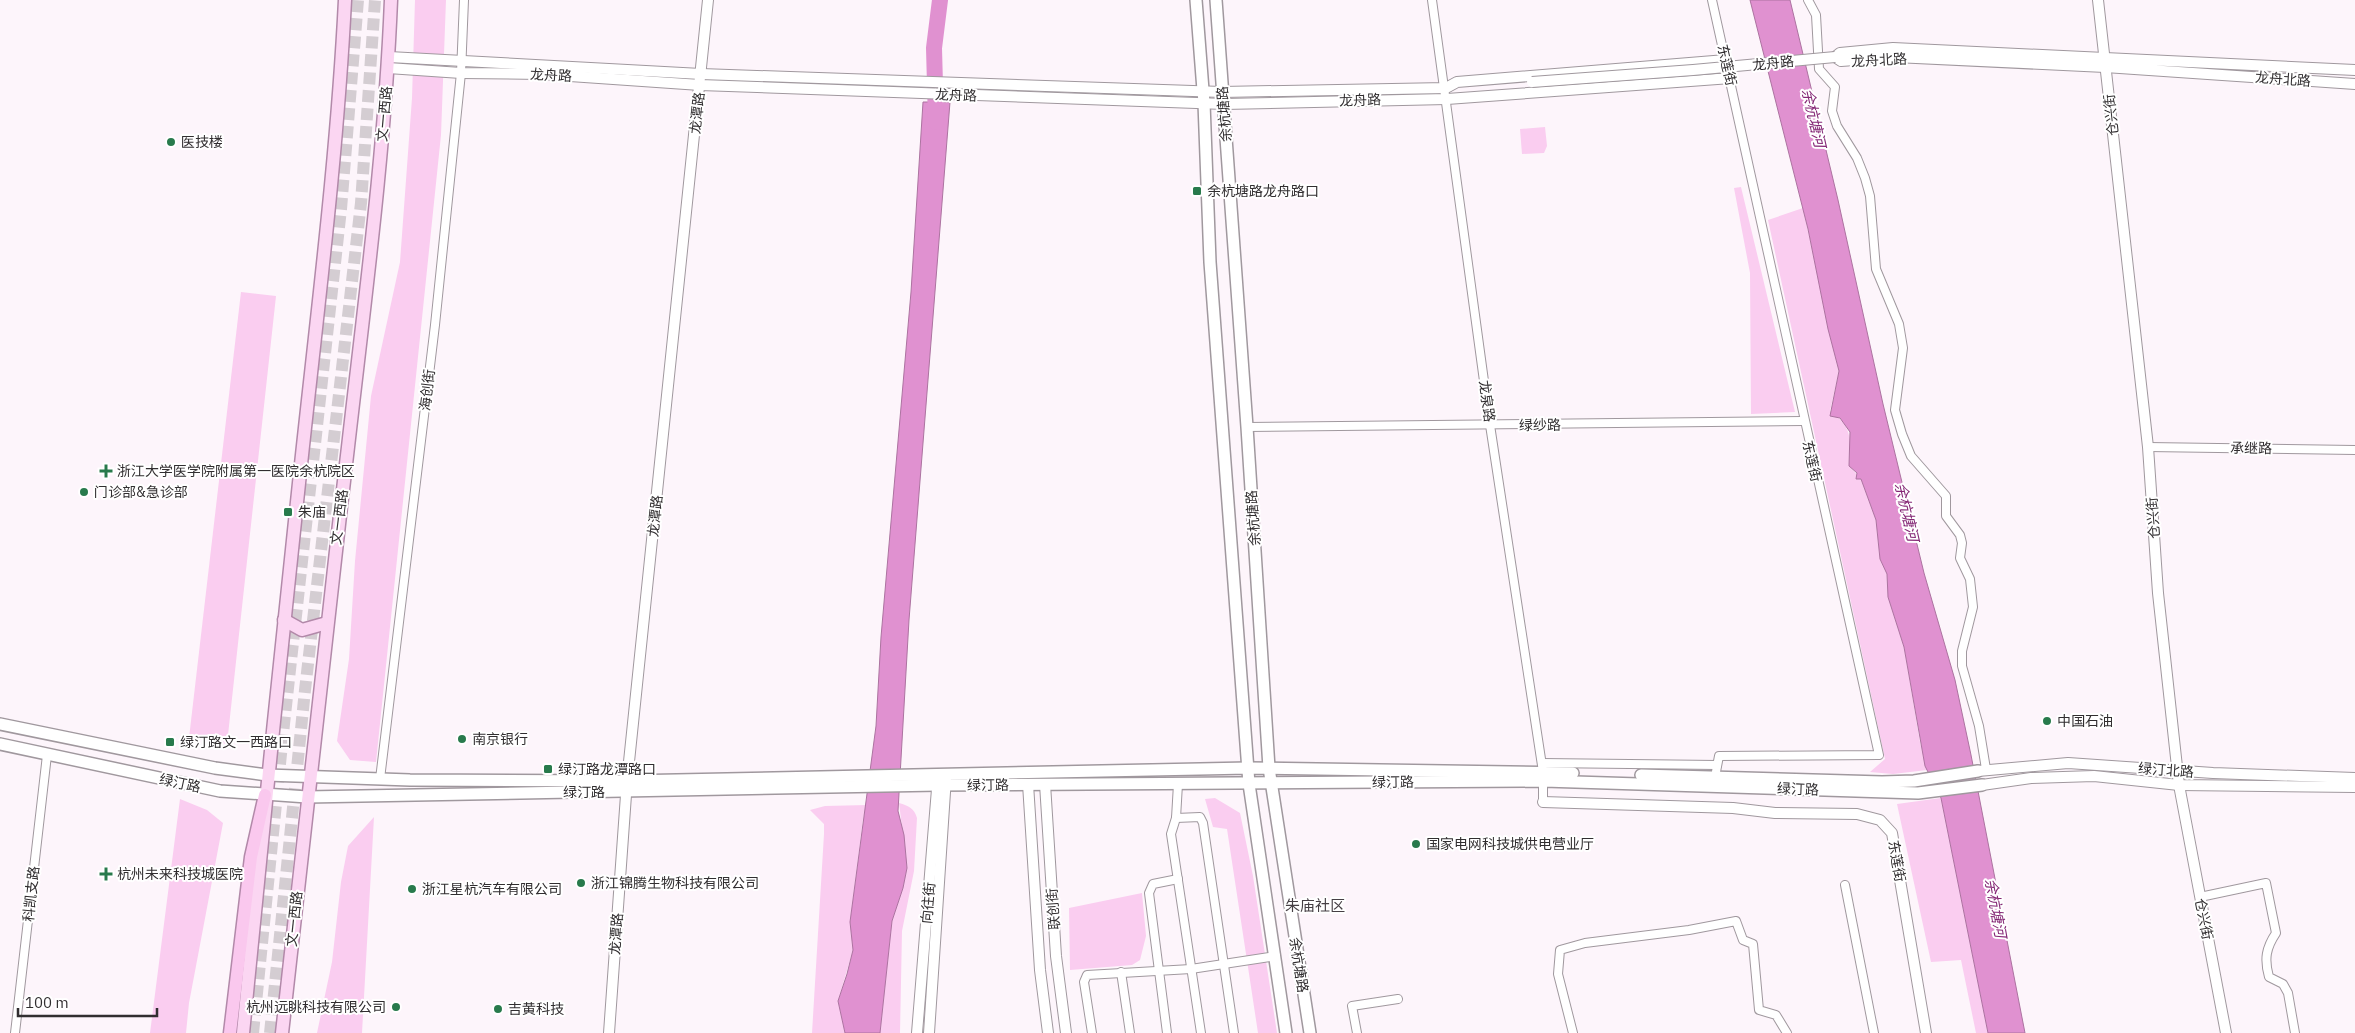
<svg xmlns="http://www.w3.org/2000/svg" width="2355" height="1033" font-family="'IBM Plex Sans','Noto Sans SC',sans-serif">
  <rect width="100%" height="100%" fill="#fdf5fb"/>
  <!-- green -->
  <g fill="#facdf0">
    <path d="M415,0H446L441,135L376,762L350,760L337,741L349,659L355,561L371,396L400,262L412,98Z"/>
    <path d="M1545,127L1547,146L1544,153L1522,154L1520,129Z"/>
    <path d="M1741,187L1795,412L1751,414L1750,273L1734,188Z"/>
    <path d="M1803,208L1839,371L1830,411C1854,428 1850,439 1849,466L1861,479L1876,520L1880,559L1887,573L1888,597L1904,647L1920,742L1927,770L1893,774L1870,772L1885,759L1768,220Z"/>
    <path d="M241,292L276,296L227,744L189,738Z"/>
    <path d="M1215,798L1240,813L1253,876L1277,1033H1258L1227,829L1213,827L1205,799Z"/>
    <path d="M1941,798L1988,1033H1976L1961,960L1931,962L1897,804Z"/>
    <path d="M180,799L207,810L223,823L189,1003L186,1033H150Z"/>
    <path d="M899,803C909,806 914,808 917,818L914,871L902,931L900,1033H880L892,921L903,888L907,868Z"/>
    <path d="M867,805L863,819L850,922L853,950L838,1001L845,1033H812L824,834V824L810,810L825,806Z"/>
    <path d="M374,817L362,1033H317L332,962L341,882L348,846Z"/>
    <path d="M1142,893L1146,936L1140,960L1132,965L1070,970L1069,908Z"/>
  </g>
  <!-- water -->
  <g fill="#e091d0" stroke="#ac73a0">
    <path d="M1750,0H1790L1838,200L1883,404L1924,573L1955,680L1971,755L2025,1033H1988L1941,798L1925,766L1904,647L1888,597L1887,574L1880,559L1876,520L1861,479H1856L1857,473L1849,466L1850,432L1840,418L1830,416L1839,371L1828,329L1808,229Z"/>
    <path d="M923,102H950L909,620L898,811L904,835L907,868L903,888L892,921L880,1033H845L838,1001L847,974L853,950L850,922L876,726L881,637L911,292Z"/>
  </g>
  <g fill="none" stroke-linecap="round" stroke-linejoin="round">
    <!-- river -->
    <path stroke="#e091d0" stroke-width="16" d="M936,122L934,48L940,0"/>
    <!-- trunk-tunnel -->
    <g stroke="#d4cdd2" stroke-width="12" stroke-dasharray="12 6" stroke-linecap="butt">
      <path d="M253,1033L284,724L341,209L358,0"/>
      <path d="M270,1033L305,690L361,203L375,0"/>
    </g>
    <!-- minor casing -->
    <g stroke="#a0989e" stroke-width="10">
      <g id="minor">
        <path d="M1432,0L1490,425L1543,772V802"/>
        <path d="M1712,0L1879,755L1719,756L1715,777"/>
        <path d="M1808,0L1816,15L1819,69L1835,87L1832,111L1837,126L1857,158L1865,178L1870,196L1876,269L1899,324L1903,348L1895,410L1902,434L1911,456L1946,496V516L1960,535L1962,543L1960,558L1970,579L1973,607L1962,651V666L1979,726L1986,769"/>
        <path d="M1247,427L1803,421"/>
        <path d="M2148,447L2355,450"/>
        <path d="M1542,763L1717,765"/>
        <path d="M380,779L435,325L461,73L464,0"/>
        <path d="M1178,784L1176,818L1171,834L1201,1033"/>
        <path d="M1176,818L1200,817L1203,823L1234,1033"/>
        <path d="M1845,885L1874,1033"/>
        <path d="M2200,897L2266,883L2276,933C2266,948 2264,959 2269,977L2283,984L2288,993L2295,1033"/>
        <path d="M1121,972L1130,1033"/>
        <path d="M15,1033L47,755"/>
        <path d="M1092,1033L1084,982L1087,975L1191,969L1276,956"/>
        <path d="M1167,1033L1149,893L1153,884L1178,879"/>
        <path d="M1357,1033L1352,1006L1398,999"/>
        <path d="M1573,1033L1558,974L1560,950L1585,943L1689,930L1736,921L1743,940L1753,944L1759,1010L1776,1015L1787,1033"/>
      </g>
    </g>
    <!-- tertiary casing -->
    <g stroke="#a0989e" stroke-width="12">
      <g id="tertiary">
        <path d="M2098,0L2148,447L2158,593L2179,785L2226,1033"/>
        <path d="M389,57L701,74L1222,92L1446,88L1457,82L1726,60"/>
        <path d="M388,68L461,73L541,74L700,85L1224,104L1447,99L1731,78"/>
        <path d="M2355,70L1893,48L1840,53L1835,57L1841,61L1895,57L2105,67L2355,84"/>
        <path d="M1978,771L2068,763L2213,773L2355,778"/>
        <path d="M1028,784L1040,970L1048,1033"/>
        <path d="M1045,784L1056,956L1066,1033"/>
        <path d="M1982,785L2031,778L2094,776L2179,785L2355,787"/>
        <path d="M1543,802L1733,808L1775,813L1857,814L1880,820L1892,833L1926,1033"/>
        <path d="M609,1033L627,781L708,0"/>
        <path d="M917,1033L938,777"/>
        <path d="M929,1033L946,777"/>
      </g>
    </g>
    <!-- secondary casing -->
    <g stroke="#a0989e" stroke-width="14">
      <g id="secondary">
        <path d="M1196,0L1204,103L1210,262L1249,784L1286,1033"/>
        <path d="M1216,0L1247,427L1269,768L1310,1033"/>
        <path d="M0,724L215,768L267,775L410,780L627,781L1248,768L1573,773"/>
        <path d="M0,744L220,791L307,797L938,785L1544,781L1918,793L1982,785"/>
        <path d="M1641,775L1882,782L1914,781L1978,771"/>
      </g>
    </g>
    <!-- primary casing -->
    <g stroke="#b289a9" stroke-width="15">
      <g id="primary">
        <path d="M284,620L302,630L327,623"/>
        <path d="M243,1033C261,850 279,666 299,483C316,322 337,161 345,0"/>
        <path d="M282,1033C303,837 325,642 348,447C365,298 385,150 391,0"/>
      </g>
    </g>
    <!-- trunk casing -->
    <g stroke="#b289a9" stroke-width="15">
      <path id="trunk" d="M230,1033L251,857L265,795"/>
    </g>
    <!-- minor -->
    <use href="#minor" stroke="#fff" stroke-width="8"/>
    <!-- tertiary -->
    <use href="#tertiary" stroke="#fff" stroke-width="10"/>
    <!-- secondary -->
    <use href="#secondary" stroke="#fff" stroke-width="11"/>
    <!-- primary -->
    <use href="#primary" stroke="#fbd6f2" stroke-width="12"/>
    <!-- trunk -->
    <use href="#trunk" stroke="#fac8ee" stroke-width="12"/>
    <!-- tertiary-bridge casing -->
    <g stroke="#a0989e" stroke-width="12" stroke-linecap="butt">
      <path id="tertiary-bridge" d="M1532,82L1693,70L1835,57"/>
    </g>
    <!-- tertiary-bridge -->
    <use href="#tertiary-bridge" stroke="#fff" stroke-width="10"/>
  </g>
  <!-- markers -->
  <g fill="#287a4c" stroke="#fff" stroke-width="2">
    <circle cx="171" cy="142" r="5"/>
    <rect x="1192" y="186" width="10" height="10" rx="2.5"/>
    <path d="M103.5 463.5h5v5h5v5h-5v5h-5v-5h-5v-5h5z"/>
    <circle cx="84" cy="492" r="5"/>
    <rect x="283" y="507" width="10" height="10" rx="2.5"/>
    <circle cx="2047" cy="721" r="5"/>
    <circle cx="462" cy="739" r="5"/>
    <rect x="165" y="737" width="10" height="10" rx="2.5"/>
    <rect x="543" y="764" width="10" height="10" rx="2.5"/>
    <circle cx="1416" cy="844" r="5"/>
    <path d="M103.5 866.5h5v5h5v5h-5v5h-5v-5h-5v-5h5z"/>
    <circle cx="581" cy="883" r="5"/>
    <circle cx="412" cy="889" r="5"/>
    <circle cx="396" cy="1007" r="5"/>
    <circle cx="498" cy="1009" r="5"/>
  </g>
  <g text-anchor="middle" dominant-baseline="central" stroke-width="4" stroke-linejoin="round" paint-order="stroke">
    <!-- street labels -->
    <g font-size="14" fill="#312e30" stroke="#fff">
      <text transform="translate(1879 60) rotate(-3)">龙舟北路</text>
      <text transform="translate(1773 63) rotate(-6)">龙舟路</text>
      <text transform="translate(1727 65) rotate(77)">东莲街</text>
      <text transform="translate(551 75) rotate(3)">龙舟路</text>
      <text transform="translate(2283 79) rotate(4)">龙舟北路</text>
      <text transform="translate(956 95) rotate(2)">龙舟路</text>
      <text transform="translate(1360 100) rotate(-2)">龙舟路</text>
      <text transform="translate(697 113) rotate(-84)">龙潭路</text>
      <text transform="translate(384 114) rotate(-85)">文一西路</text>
      <text transform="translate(1224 114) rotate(-94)">余杭塘路</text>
      <text transform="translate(2111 115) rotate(-96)">仓兴街</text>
      <text transform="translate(427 390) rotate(-83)">海创街</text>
      <text transform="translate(1487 401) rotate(82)">龙泉路</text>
      <text transform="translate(1540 425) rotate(-1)">绿纱路</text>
      <text transform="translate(2251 448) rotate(1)">承继路</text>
      <text transform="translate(1812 461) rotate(77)">东莲街</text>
      <text transform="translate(655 516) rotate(-84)">龙潭路</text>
      <text transform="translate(339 517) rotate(-83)">文一西路</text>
      <text transform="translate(1253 518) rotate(-94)">余杭塘路</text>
      <text transform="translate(2153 518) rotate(-94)">仓兴街</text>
      <text transform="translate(2166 770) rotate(4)">绿汀北路</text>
      <text transform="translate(1393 782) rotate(-1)">绿汀路</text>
      <text transform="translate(180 783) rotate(12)">绿汀路</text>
      <text transform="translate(988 785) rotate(-1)">绿汀路</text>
      <text transform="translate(1798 789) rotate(2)">绿汀路</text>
      <text x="584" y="792">绿汀路</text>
      <text transform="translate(1897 861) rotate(80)">东莲街</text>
      <text transform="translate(31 894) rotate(-84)">科凯支路</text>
      <text transform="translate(928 903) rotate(-85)">向往街</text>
      <text transform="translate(1053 909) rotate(-94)">联创街</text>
      <text transform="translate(294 919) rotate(-84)">文一西路</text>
      <text transform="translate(2204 919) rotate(79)">仓兴街</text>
      <text transform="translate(616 934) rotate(-86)">龙潭路</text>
      <text transform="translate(1299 965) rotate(81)">余杭塘路</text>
    </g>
    <!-- poi labels -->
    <g font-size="14" fill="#312e30" stroke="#fff" text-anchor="start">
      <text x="181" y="142">医技楼</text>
      <text x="1207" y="191">余杭塘路龙舟路口</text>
      <text x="117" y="471">浙江大学医学院附属第一医院余杭院区</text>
      <text x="94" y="492">门诊部&amp;急诊部</text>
      <text x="298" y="512">朱庙</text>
      <text x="2057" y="721">中国石油</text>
      <text x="472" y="739">南京银行</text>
      <text x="180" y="742">绿汀路文一西路口</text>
      <text x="558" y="769">绿汀路龙潭路口</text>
      <text x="1426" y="844">国家电网科技城供电营业厅</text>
      <text x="117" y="874">杭州未来科技城医院</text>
      <text x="591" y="883">浙江锦腾生物科技有限公司</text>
      <text x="422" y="889">浙江星杭汽车有限公司</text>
      <text x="386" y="1007" text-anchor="end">杭州远眺科技有限公司</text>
      <text x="508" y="1009">吉黄科技</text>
    </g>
    <!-- water labels -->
    <g font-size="15" font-style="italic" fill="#842775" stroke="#fff">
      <text transform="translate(1814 118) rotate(77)">余杭塘河</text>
      <text transform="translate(1907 512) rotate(77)">余杭塘河</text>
      <text transform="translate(1996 908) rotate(80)">余杭塘河</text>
    </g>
    <!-- neighbourhood labels -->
    <g font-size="15" fill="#453f44" stroke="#fff">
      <text x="1315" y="905">朱庙社区</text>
    </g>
  </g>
  <!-- scale -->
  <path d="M18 1008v8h139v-8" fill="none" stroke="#312e30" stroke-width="2.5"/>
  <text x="25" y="1008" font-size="15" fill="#312e30" stroke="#ffffff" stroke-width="4" paint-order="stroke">100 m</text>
</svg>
